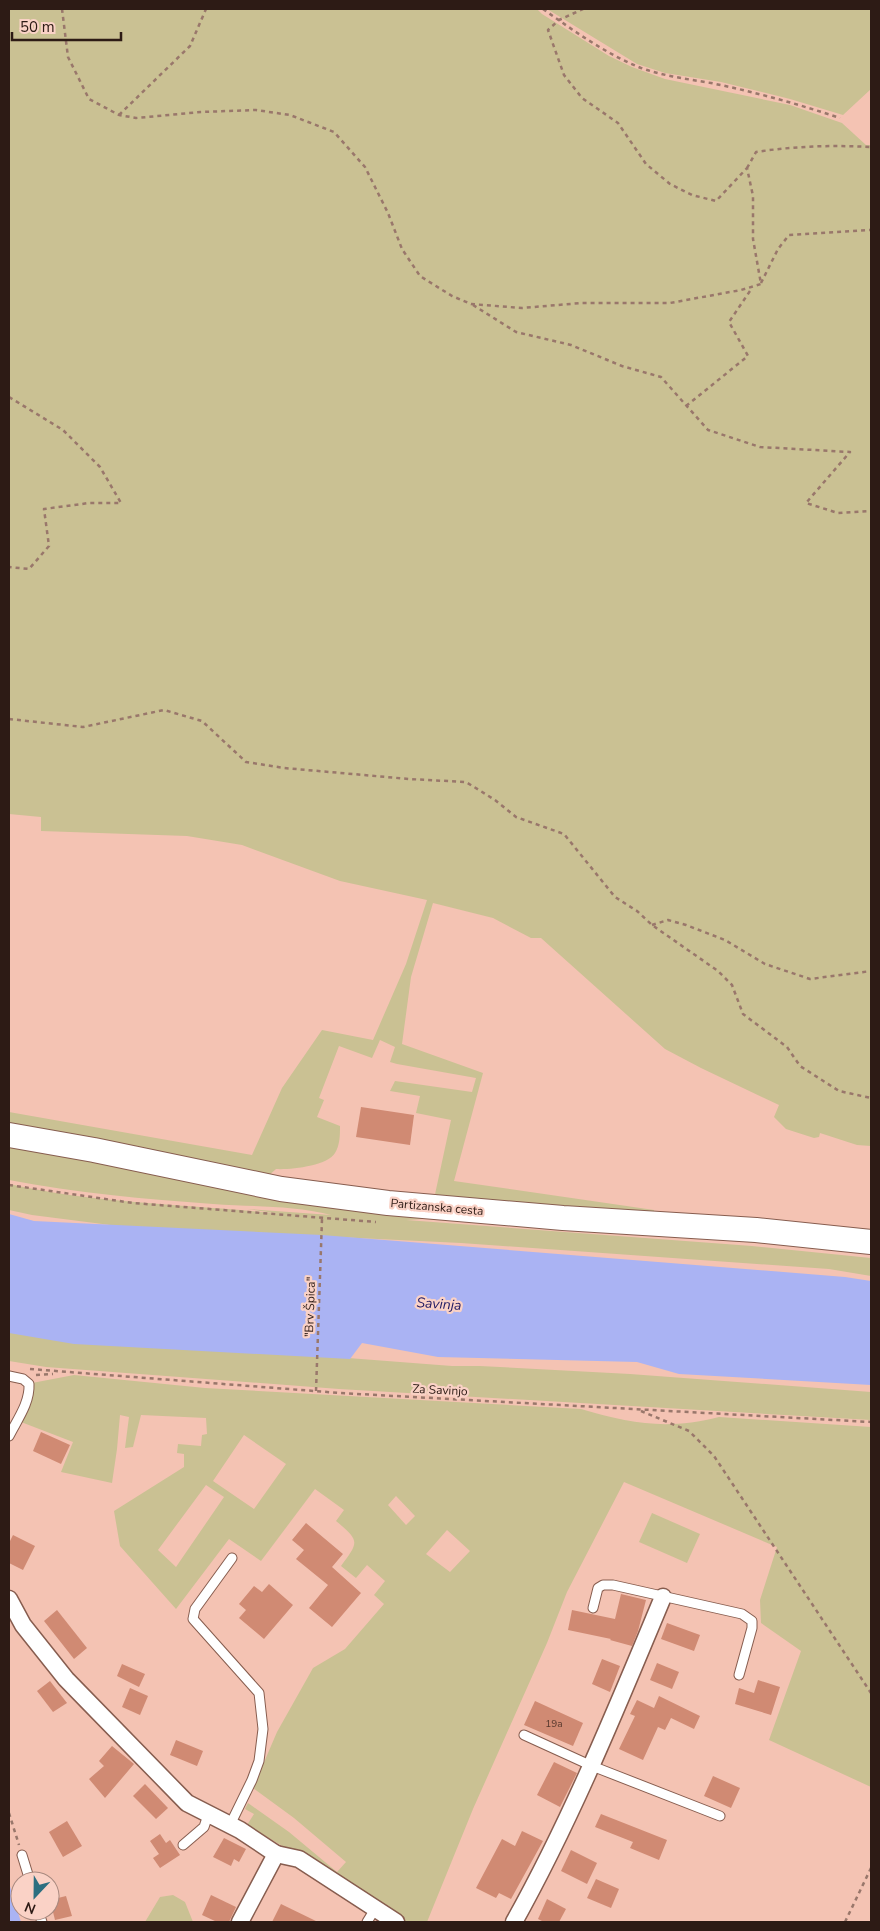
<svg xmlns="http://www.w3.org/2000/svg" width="880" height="1931" font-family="'Nunito Sans',sans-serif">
  <rect width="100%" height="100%" fill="#f4c3b3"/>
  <!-- green -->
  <g fill="#cac193" fill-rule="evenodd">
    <path d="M9,9H537L542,14L609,56L632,67L665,79L790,105L842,123L866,145H871V1146L857,1145L820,1133L819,1137L814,1138L786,1129L774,1117L779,1105L701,1068L665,1049L541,938H531L493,918L433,903L411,977L402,1044L483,1073L454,1181L654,1210V1216L434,1199L451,1120L416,1113L420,1096L390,1091L395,1081L472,1092L476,1078L397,1064L390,1062L395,1047L380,1040L372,1058L339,1046L319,1098L324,1100L317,1117L340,1126C340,1135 340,1145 335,1153C328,1166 289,1170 276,1169L267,1177L9,1127V1112L252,1155L282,1088L322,1030L373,1040L406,964L427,900L340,881L242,845L187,836L41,831V817L9,814Z"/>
    <path d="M547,9H871V89L843,115L790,99L721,82L665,73L637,64Z"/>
    <path d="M9,1141L438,1213L871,1252L439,1218L406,1220L752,1246L871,1258V1276L829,1269L461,1243L126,1227L32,1215L9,1210V1184C98,1204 190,1204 281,1214L248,1209L331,1215C292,1205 253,1207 213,1204C145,1199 76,1193 9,1180Z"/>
    <path d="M9,1329L348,1358L452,1366H480L630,1374L871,1392V1420L339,1389L46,1367L9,1361Z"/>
    <path d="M74,1375L205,1388L581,1409C631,1424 668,1430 719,1417L871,1427V1787L769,1740L801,1651L761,1623L760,1600L777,1547L624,1482L567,1592L547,1643L473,1809L427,1922H405L295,1851L284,1847L247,1825L254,1814L245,1809L248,1803L289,1832L337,1872L346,1862L294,1818L253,1788L277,1732L313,1668L345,1649L384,1604L374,1595L385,1581L367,1565L356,1578L341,1566C359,1542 360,1541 336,1521L344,1510L315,1489L261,1561L229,1539L176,1609L120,1546L114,1511L184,1467V1454L177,1453L178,1444L201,1446L202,1435L207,1434L206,1418L141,1415L133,1447L125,1448L129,1417L120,1415L117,1449L112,1483L61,1472L73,1442L21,1422L32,1383ZM244,1435L286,1464L254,1509L213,1481ZM206,1485L224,1497L176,1567L158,1550ZM396,1496L415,1516L406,1525L388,1505ZM447,1530L470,1551L450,1572L426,1554Z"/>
    <path d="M652,1513L700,1534L687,1563L639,1542Z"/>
    <path d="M173,1895L185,1902L193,1922H145L160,1897Z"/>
  </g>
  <!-- water -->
  <g fill="#aab3f3">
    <path d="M9,1214L34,1221L322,1235L845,1277L871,1281V1385L679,1374L637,1362L438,1357L362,1343L350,1359L74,1344L9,1333Z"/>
    <path d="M9,1883L20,1919L21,1922H9Z"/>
  </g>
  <!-- building -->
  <g fill="#d08a73">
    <path d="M361,1107L414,1115L410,1145L356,1137Z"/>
    <path d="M41,1432L70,1445L61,1464L33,1451Z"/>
    <path d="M306,1523L343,1554L332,1567L361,1593L332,1627L309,1608L328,1585L296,1559L304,1550L292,1540Z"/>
    <path d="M13,1535L35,1546L23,1570L9,1563V1543Z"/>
    <path d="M269,1584L293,1605L264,1639L239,1618L246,1610L239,1604L254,1586L262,1592Z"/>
    <path d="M621,1594L646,1600L638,1631L632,1646L610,1640L611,1639L568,1630L572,1610L615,1619Z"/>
    <path d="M57,1610L87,1648L74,1659L44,1621Z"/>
    <path d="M667,1623L700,1635L694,1651L661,1639Z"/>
    <path d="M602,1659L620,1666L610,1692L592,1684Z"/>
    <path d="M657,1663L679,1672L672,1689L650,1680Z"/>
    <path d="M122,1664L145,1674L139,1687L117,1676Z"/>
    <path d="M758,1680L780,1687L771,1715L735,1704L739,1688L754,1693Z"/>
    <path d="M50,1681L67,1703L53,1712L37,1691Z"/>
    <path d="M130,1688L148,1696L140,1715L122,1707Z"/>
    <path d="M659,1696L700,1716L694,1729L671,1718L665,1730L658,1727L643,1760L619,1749L635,1716L630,1714L637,1700L654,1708Z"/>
    <path d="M535,1701L583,1723L573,1746L524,1725Z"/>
    <path d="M176,1740L203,1751L197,1766L170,1755Z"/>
    <path d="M112,1746L134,1764L105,1798L89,1779L104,1766L99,1761Z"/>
    <path d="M554,1762L577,1773L560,1807L537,1795Z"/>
    <path d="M713,1776L740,1788L731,1808L704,1796Z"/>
    <path d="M145,1784L168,1808L156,1819L133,1796Z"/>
    <path d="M601,1814L667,1840L659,1860L630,1848L633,1842L595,1827Z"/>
    <path d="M67,1821L82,1846L63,1857L49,1832Z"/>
    <path d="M522,1831L543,1841L511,1899L499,1893L496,1898L476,1888L502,1839L515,1846Z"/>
    <path d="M160,1834L166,1843L170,1840L180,1855L160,1868L153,1858L159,1854L150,1841Z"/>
    <path d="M224,1838L246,1849L239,1862L234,1859L231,1866L213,1857Z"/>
    <path d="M571,1850L597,1863L587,1884L561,1871Z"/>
    <path d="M596,1879L619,1889L611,1908L587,1898Z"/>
    <path d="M211,1895L236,1907L229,1922H217L202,1915Z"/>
    <path d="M66,1896L72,1916L55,1920L53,1912L50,1913V1900Z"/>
    <path d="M547,1899L566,1909L559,1922H544L538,1919Z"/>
    <path d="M281,1904L318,1922H272Z"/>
  </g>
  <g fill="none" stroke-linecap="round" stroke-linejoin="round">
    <!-- lane casing -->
    <g stroke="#875d4f" stroke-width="11">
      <g id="lane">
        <path d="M9,1376L23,1379L29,1384C30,1403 17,1420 9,1436"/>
        <path d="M593,1608L598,1588L603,1585H613L742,1614L752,1621V1628L739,1675"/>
        <path d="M524,1735L592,1766L720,1816"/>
        <path d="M230,1825L252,1780L259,1761L263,1729L259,1693L193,1619L195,1609L232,1558"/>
        <path d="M183,1845L204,1827L208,1815"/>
        <path d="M22,1855L30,1881"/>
        <path d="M38,1911L42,1922"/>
        <path d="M367,1922L375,1909"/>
      </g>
    </g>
    <!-- street casing -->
    <g stroke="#875d4f" stroke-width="19">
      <g id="street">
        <path d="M9,1599L23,1625L66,1679L187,1803L240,1830L276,1854L240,1922"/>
        <path d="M276,1854L299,1859L396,1922"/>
        <path d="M514,1922C572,1818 617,1707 663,1597"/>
      </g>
    </g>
    <!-- secondary casing -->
    <g stroke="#875d4f" stroke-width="26">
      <path id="secondary" d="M9,1135L94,1150L281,1189L388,1203L563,1218L756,1230L871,1242"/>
    </g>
    <!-- path -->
    <g stroke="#99776b" stroke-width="2.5" stroke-dasharray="4 4" stroke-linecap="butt">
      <path d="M62,9L68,57L89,99L119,115L136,118L201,112L256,110L290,115L334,132L365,167L388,213L402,249L420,276L452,296L471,304L522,308L582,303H670L741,290L761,284L753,239V196L747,168L716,201L692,195L670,184L646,164L618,123L582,98L564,75L548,30L559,20L583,9"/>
      <path d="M543,9C574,31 606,54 641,68C664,76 687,79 711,83C755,92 798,104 840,118"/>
      <path d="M119,115L190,46L206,9"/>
      <path d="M747,168L756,152C795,146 833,145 871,147"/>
      <path d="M761,283L778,249L789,235L871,230"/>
      <path d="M473,305L516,332L571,345L622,366L661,377L708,430L760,447L850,452L806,503L838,513L871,511"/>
      <path d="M9,397L63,430L100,467L121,503H89L44,509L49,546L29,569L9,567"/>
      <path d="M686,406L748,356L729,322L752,288"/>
      <path d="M9,719L83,727L164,710L202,721L246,762L284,768L409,779L466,782L495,800L516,817L564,834L615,897L637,911L652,925L718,971L732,985L743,1014L787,1047L800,1066L839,1091L871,1098"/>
      <path d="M652,925L668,920L686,925L725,940L765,964L810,979L871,971"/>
      <path d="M9,1185L133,1203L376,1222"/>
      <path d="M30,1369L340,1393L871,1422"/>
      <path d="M36,1375L53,1374"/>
      <path d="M316,1391L322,1219"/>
      <path d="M641,1411L689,1431L714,1456L871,1693"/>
      <path d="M9,1813L19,1845"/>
      <path d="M845,1922L871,1868"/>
    </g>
    <!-- lane -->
    <use href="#lane" stroke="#fff" stroke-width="9"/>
    <!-- street -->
    <use href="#street" stroke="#fff" stroke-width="16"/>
    <!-- secondary -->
    <use href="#secondary" stroke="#fff" stroke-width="24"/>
  </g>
  <g text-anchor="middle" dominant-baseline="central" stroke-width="4.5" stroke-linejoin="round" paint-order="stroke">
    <!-- number labels -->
    <g font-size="10" fill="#56372c">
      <text x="554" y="1724">19a</text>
    </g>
    <!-- street labels -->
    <g font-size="12" fill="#2d1b15" stroke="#fad2c6">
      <text transform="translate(437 1207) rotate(5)">Partizanska cesta</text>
      <text transform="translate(310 1307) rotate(-88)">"Brv Špica"</text>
      <text transform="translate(440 1390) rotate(3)">Za Savinjo</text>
    </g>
    <!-- water labels -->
    <g font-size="14" font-style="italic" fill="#201a63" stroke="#fad2c6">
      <text transform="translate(439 1304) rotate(4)">Savinja</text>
    </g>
  </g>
  <!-- border -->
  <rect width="880" height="1931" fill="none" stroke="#2d1b15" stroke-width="20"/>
  <!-- north arrow -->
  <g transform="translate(35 1896) rotate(202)"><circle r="24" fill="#fad2c6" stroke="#a8897f"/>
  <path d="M0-4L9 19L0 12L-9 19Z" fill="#2c6f80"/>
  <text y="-8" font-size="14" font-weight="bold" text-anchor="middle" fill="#2d1b15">N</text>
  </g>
  <!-- scale -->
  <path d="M12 32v8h109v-8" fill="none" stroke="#2d1b15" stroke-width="2.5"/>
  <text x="20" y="32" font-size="15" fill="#2d1b15" stroke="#fad2c6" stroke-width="4" paint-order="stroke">50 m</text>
</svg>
